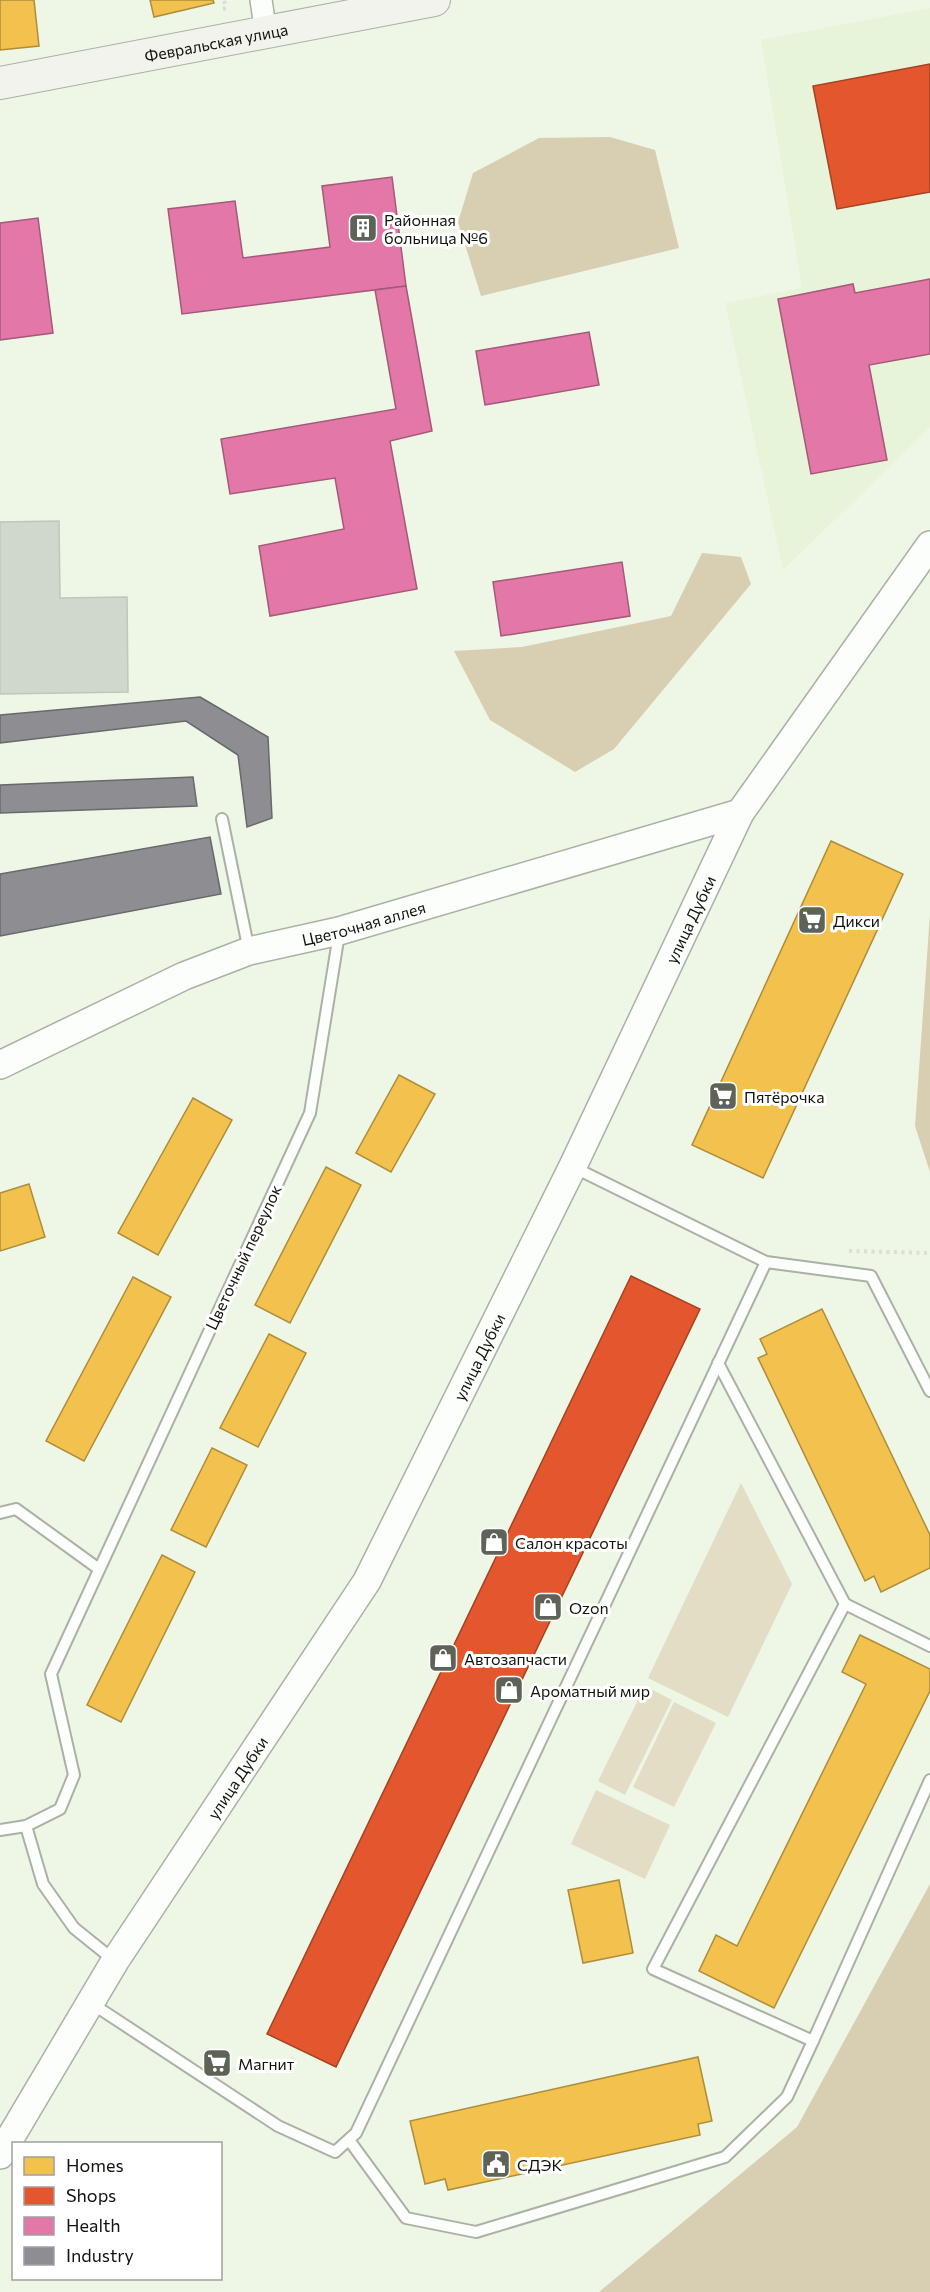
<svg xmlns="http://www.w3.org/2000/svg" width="930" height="2292" font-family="Commissioner,sans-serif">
  <rect width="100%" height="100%" fill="#eef6e6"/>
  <!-- built -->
  <path fill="#e7f4da" d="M930,8V427L783,570L725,303L802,288L761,40Z"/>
  <!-- green -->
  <g fill="#e3ddc6">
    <path d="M741,1483L792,1584L728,1717L648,1678Z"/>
    <path d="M645,1686L672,1700L625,1795L598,1781Z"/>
    <path d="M674,1702L716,1723L674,1807L633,1787Z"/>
    <path d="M596,1790L670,1825L645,1879L571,1844Z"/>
  </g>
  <!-- forest -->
  <g fill="#d8ceb2">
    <path d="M610,137L655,150L679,248L481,296L458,222L473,173L539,138Z"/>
    <path d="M702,553L741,557L751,584L614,749L575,772L490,720L454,651L522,647L671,616Z"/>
    <path d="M930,914V1172L915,1126Z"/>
    <path d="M930,1884V2292H599L797,2127Z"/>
  </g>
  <!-- homes -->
  <g fill="#f2c14e" stroke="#ae8d3a" stroke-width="1.5">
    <path d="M0,0H34L39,46L0,50Z"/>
    <path d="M150,0H213L214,3L154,17Z"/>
    <path d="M831,841L903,874L763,1178L692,1145Z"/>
    <path d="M399,1075L435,1094L391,1172L356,1153Z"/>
    <path d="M193,1098L232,1120L158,1255L118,1233Z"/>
    <path d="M326,1167L361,1185L290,1323L255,1305Z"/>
    <path d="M29,1184L45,1237L0,1251V1193Z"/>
    <path d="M133,1277L171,1297L84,1461L46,1441Z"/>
    <path d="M822,1309L930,1535V1568L881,1592L874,1576L865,1581L758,1358L767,1354L760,1339Z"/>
    <path d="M269,1334L306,1353L258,1447L220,1428Z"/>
    <path d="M212,1448L247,1465L206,1547L171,1530Z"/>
    <path d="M162,1555L195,1572L121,1722L87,1705Z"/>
    <path d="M860,1635L930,1669V1691L774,2008L699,1971L716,1935L737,1946L866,1684L842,1672Z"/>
    <path d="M619,1880L633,1953L583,1963L568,1890Z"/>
    <path d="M698,2057L712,2121L698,2124L700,2135L448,2190L445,2179L425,2184L410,2121Z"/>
  </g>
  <!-- shops -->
  <g fill="#e4572e" stroke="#a44324" stroke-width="1.5">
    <path d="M930,64V192L837,209L813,86Z"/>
    <path d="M631,1276L700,1309L336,2067L267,2034Z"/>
  </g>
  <!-- health -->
  <g fill="#e377a8" stroke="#a45979" stroke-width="1.5">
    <path d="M392,177L406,286L182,314L168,209L235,201L243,258L330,247L322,186Z"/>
    <path d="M38,218L53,333L0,340V223Z"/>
    <path d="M930,279V354L869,365L887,460L811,474L778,299L853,284L855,293Z"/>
    <path d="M406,286L432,431L390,441L417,589L270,616L259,546L344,529L335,478L230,494L221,439L396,409L375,290Z"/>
    <path d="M589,332L599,385L485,405L476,351Z"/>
    <path d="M622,562L630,616L501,636L493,582Z"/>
  </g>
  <!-- industry -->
  <g fill="#8d8d92" stroke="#68696a" stroke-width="1.5">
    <path d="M200,697L268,737L272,818L247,827L238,755L186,721L0,743V715Z"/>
    <path d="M193,777L197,806L0,813V785Z"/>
    <path d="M210,837L221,894L0,936V874Z"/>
  </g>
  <!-- building -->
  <path fill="#d0d8ce" stroke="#bec7bc" stroke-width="1.5" d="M59,521L60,598L127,597L128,692L0,694V522Z"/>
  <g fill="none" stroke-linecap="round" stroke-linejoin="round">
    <!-- service casing -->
    <g stroke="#aab1a5" stroke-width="14">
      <g id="service">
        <path d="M222,819L249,951"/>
        <path d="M573,1167L766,1262L871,1276L930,1391"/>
        <path d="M718,1363L845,1604"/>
        <path d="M0,1513L16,1509L99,1569"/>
        <path d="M930,1646L845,1604L653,1969L813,2041L930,1780"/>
        <path d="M26,1826L43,1884L74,1928L115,1961"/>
        <path d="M0,1830L26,1826L60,1809L74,1775L51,1674L310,1113L339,934"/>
        <path d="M91,2003L278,2126L335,2152L356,2133L766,1262"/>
        <path d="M349,2140L406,2218L476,2232L725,2157L787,2097L813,2041"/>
      </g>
    </g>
    <!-- minor casing -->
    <g stroke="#aab1a5" stroke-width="24">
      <path id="minor" d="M261,0L266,33"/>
    </g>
    <!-- tertiary casing -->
    <g stroke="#aab1a5" stroke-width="30">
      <g id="tertiary">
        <path id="s1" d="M0,1065L184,976L249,951L339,931L740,813"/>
        <path id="s2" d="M0,2155L115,1961L367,1581L573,1166L740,813L930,545"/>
      </g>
    </g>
    <!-- secondary casing -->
    <g stroke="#aab1a5" stroke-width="34">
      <g id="secondary">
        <path id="s3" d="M0,83L434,0"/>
      </g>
    </g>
    <!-- path -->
    <g stroke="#dbddd9" stroke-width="4" stroke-dasharray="3 4.5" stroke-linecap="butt">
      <path d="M223,9L226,8L224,0"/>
      <path d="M849,1251L930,1253"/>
    </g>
    <!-- service -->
    <use href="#service" stroke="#fcfefb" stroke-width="10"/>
    <!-- minor -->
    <use href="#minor" stroke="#fcfefb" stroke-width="21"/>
    <!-- tertiary -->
    <use href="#tertiary" stroke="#fcfefb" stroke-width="27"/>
    <!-- secondary -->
    <use href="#secondary" stroke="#f2f3ed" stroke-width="32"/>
  </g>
  <!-- icons -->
  <defs>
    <g id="building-square" transform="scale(1.5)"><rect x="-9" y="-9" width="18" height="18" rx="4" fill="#5e6358" stroke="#fff"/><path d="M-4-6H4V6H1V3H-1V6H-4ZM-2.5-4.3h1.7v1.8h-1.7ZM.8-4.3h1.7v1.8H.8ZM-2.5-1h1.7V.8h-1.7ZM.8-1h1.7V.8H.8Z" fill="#fff"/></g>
    <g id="supermarket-square" transform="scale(1.5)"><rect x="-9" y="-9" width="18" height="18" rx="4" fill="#5e6358" stroke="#fff"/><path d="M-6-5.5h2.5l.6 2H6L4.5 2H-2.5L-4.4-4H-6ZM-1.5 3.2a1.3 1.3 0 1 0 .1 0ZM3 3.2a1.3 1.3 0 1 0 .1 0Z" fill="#fff"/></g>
    <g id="shop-square" transform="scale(1.5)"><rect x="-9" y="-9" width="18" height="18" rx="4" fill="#5e6358" stroke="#fff"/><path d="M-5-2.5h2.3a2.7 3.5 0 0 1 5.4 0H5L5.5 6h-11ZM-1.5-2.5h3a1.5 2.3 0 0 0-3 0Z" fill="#fff"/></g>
    <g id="civic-square" transform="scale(1.5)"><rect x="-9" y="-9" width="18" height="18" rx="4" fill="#5e6358" stroke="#fff"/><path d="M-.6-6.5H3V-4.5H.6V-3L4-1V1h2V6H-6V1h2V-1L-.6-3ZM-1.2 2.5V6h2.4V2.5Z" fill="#fff"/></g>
  </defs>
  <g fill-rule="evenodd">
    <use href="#building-square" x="363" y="228"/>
    <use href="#supermarket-square" x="812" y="920"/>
    <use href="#supermarket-square" x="723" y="1096"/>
    <use href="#shop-square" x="494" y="1542"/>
    <use href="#shop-square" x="548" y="1607"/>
    <use href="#shop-square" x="443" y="1658"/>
    <use href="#shop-square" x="509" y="1690"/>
    <use href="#supermarket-square" x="217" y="2063"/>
    <use href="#civic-square" x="496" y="2164"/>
  </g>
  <g text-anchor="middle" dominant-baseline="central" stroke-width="6" stroke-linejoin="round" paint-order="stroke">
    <!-- street labels -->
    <g font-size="16" fill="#10140b" stroke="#fff">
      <text stroke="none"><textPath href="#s3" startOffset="220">Февральская улица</textPath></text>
      <text stroke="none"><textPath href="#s2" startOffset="1418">улица Дубки</textPath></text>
      <text stroke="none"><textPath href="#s1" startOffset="392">Цветочная аллея</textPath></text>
      <text transform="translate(243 1257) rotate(-65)">Цветочный переулок</text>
      <text stroke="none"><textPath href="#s2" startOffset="932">улица Дубки</textPath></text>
      <text stroke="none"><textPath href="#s2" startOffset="446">улица Дубки</textPath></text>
    </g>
    <!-- poi labels -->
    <g font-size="16" fill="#10140b" stroke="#fff" text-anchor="start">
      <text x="384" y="219">Районная<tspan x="384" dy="18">больница №6</tspan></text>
      <text x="833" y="920">Дикси</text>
      <text x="744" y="1096">Пятёрочка</text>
      <text x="515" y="1542">Салон красоты</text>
      <text x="569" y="1607">Ozon</text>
      <text x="464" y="1658">Автозапчасти</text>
      <text x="530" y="1690">Ароматный мир</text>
      <text x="238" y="2063">Магнит</text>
      <text x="517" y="2164">СДЭК</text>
    </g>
  </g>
  <!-- legend -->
  <rect x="12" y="2142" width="210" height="138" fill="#ffffff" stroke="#9fa19d" stroke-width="1.5"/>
  <rect x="24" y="2157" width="30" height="18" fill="#f2c14e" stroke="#9fa19d" stroke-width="1.5"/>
  <text x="66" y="2172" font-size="18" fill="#10140b">Homes</text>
  <rect x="24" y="2187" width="30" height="18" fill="#e4572e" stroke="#9fa19d" stroke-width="1.5"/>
  <text x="66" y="2202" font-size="18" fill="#10140b">Shops</text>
  <rect x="24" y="2217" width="30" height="18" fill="#e377a8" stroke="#9fa19d" stroke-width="1.5"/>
  <text x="66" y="2232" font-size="18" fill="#10140b">Health</text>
  <rect x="24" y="2247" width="30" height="18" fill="#8d8d92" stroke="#9fa19d" stroke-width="1.5"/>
  <text x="66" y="2262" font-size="18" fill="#10140b">Industry</text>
</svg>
